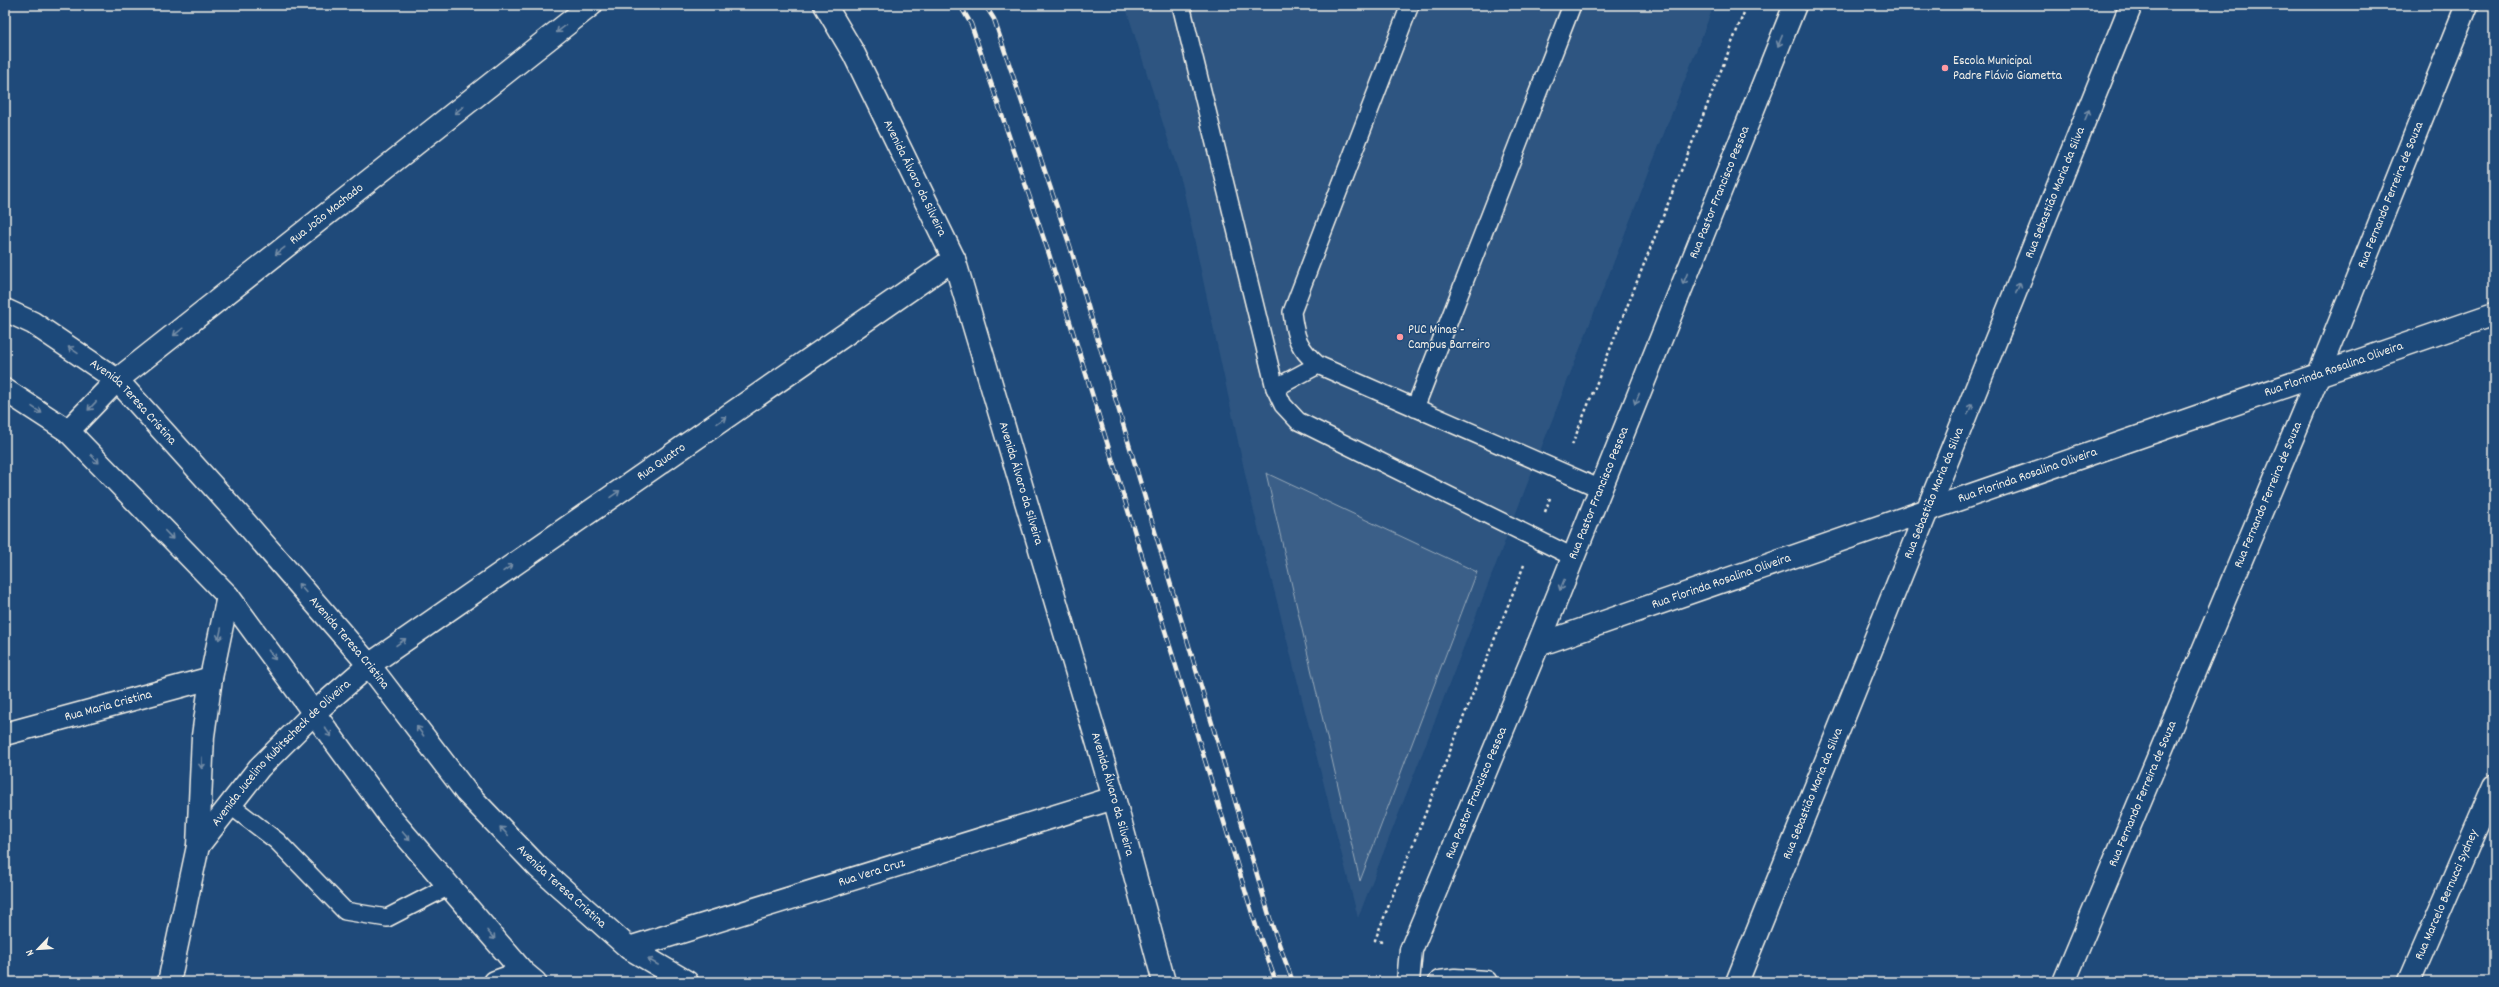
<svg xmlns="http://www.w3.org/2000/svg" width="2499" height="987" font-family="Dekko,sans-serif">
  <rect width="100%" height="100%" fill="#1f4a7a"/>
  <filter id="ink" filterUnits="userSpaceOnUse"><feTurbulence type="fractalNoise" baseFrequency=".025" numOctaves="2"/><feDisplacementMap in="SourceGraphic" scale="8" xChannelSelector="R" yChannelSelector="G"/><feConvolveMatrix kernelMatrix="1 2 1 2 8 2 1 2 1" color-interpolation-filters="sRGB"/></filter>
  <g filter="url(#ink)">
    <!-- built -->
    <path fill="#2d5581" d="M1125,5H1714L1358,918L1249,492L1182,183Z"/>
    <!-- green -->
    <path fill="#3a5f88" stroke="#97a8b8" d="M1266,473L1477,572L1360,881Z"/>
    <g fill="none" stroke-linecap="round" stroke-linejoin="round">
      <!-- lane casing -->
      <g stroke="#f4f1e8" stroke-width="20">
        <g id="lane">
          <path d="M1181,5L1275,388L1283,405L1298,421L1573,557"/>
          <path d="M1318,365C1298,348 1295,337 1292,312L1410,5"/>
          <path d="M1275,388L1318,365L1601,489"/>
          <path d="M1415,408L1572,5"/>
          <path d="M230,805L277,841L345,911L387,918L449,886"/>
        </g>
      </g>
      <!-- street casing -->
      <g stroke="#f4f1e8" stroke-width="25">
        <g id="street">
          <path id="s1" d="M825,5L854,54L954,259L1114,798L1164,982"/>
          <path id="s2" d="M68,431L117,380L591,5"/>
          <path id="s3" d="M1538,645L2494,314"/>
          <path id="s4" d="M369,665L954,259"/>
          <path id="s5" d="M5,734L211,678"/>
          <path id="s6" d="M629,948L1114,798"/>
          <path d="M495,982L523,972"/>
          <path id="s7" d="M1408,982L1411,950L1538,645L1795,5"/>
          <path id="s8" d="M1737,982L2131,5"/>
          <path id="s9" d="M2064,982L2319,374L2467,5"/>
          <path id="s10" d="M2409,982L2494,786"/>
        </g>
      </g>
      <!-- secondary casing -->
      <g stroke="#f4f1e8" stroke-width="25">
        <g id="secondary">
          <path id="s11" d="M5,310L33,323L117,380L237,513L369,665L466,792L538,867L629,948L687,982"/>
          <path d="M5,390L68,431L228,596L394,822L523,972L535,982"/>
          <path id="s12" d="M198,846L259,768L314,713L369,665"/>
          <path d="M169,982L198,846L203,736L211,678L228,596"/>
          <path d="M1440,982L1455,980L1486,982"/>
        </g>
      </g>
      <!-- path -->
      <g stroke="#f4f1e8" stroke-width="2.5" stroke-dasharray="3 3" stroke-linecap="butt">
        <path d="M1572,445L1747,5"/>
        <path d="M1545,512L1550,498"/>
        <path d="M1382,942L1375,940L1524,565"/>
      </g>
      <!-- lane -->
      <use href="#lane" stroke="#1f4a7a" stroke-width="17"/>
      <!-- street -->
      <use href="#street" stroke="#1f4a7a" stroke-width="22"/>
      <!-- secondary -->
      <use href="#secondary" stroke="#1f4a7a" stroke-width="22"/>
      <!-- rail casing -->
      <g stroke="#f4f1e8" stroke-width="4.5">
        <g id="rail">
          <path d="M960,5L971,24L1049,254L1256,926L1276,982"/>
          <path d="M985,5L994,19L1070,246L1272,925L1293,982"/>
        </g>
      </g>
      <!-- rail -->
      <use href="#rail" stroke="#1f4a7a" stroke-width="3" stroke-dasharray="9" stroke-linecap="butt"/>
    </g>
    <!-- one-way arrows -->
    <defs><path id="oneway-shaft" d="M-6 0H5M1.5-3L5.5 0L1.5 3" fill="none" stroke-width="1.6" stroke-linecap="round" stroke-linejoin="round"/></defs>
    <g stroke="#748da6">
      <use href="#oneway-shaft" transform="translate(561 29) rotate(142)"/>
      <use href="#oneway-shaft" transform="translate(1780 41) rotate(112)"/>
      <use href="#oneway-shaft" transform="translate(459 110) rotate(142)"/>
      <use href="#oneway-shaft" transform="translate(2087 115) rotate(-68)"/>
      <use href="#oneway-shaft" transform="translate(280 251) rotate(142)"/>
      <use href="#oneway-shaft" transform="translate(1685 279) rotate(112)"/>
      <use href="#oneway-shaft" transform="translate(2018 288) rotate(-68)"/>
      <use href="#oneway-shaft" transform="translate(178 332) rotate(142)"/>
      <use href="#oneway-shaft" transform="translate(73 350) rotate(-146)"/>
      <use href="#oneway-shaft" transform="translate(1637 399) rotate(112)"/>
      <use href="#oneway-shaft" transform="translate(92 406) rotate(133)"/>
      <use href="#oneway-shaft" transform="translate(1970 409) rotate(-68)"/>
      <use href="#oneway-shaft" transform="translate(37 410) rotate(34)"/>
      <use href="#oneway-shaft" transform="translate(722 420) rotate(-35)"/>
      <use href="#oneway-shaft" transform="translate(95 459) rotate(46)"/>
      <use href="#oneway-shaft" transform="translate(615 494) rotate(-35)"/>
      <use href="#oneway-shaft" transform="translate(169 535) rotate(46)"/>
      <use href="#oneway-shaft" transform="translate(508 568) rotate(-35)"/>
      <use href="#oneway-shaft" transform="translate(1562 585) rotate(112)"/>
      <use href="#oneway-shaft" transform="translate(302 588) rotate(-131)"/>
      <use href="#oneway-shaft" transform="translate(220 634) rotate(102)"/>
      <use href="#oneway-shaft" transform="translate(401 642) rotate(-35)"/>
      <use href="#oneway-shaft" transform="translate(272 655) rotate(53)"/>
      <use href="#oneway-shaft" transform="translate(420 731) rotate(-127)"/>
      <use href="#oneway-shaft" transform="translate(328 732) rotate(54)"/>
      <use href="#oneway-shaft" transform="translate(202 763) rotate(92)"/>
      <use href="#oneway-shaft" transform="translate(504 831) rotate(-134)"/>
      <use href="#oneway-shaft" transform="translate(406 836) rotate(49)"/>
      <use href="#oneway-shaft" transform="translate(491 935) rotate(49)"/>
      <use href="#oneway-shaft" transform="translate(653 962) rotate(-150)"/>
    </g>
  </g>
  <!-- markers -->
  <g fill="#ff9aa2" stroke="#1f4a7a" stroke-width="1.5">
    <circle cx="1945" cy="68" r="4"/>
    <circle cx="1400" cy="337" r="4"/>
  </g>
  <g text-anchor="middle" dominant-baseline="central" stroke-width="3" stroke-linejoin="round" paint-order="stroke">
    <!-- poi labels -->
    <g font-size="13" fill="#f4f1e8" stroke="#1f4a7a" text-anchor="start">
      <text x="1953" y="61">Escola Municipal<tspan x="1953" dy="15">Padre Flávio Giametta</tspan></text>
      <text x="1408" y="330">PUC Minas -<tspan x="1408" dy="15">Campus Barreiro</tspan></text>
    </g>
    <!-- street labels -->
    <g font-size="13" fill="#f4f1e8" stroke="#1f4a7a">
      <text stroke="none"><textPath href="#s1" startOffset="195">Avenida Álvaro da Silveira</textPath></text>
      <text stroke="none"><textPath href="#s7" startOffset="850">Rua Pastor Francisco Pessoa</textPath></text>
      <text stroke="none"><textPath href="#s8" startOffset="851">Rua Sebastião Maria da Silva</textPath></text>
      <text stroke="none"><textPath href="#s9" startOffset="852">Rua Fernando Ferreira de Souza</textPath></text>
      <text stroke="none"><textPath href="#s2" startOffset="338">Rua João Machado</textPath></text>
      <text stroke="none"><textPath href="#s3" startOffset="842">Rua Florinda Rosalina Oliveira</textPath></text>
      <text stroke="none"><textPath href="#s11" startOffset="159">Avenida Teresa Cristina</textPath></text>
      <text stroke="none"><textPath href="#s4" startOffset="356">Rua Quatro</textPath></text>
      <text stroke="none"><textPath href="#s3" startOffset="518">Rua Florinda Rosalina Oliveira</textPath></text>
      <text stroke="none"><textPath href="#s1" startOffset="519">Avenida Álvaro da Silveira</textPath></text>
      <text stroke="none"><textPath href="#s7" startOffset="526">Rua Pastor Francisco Pessoa</textPath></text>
      <text stroke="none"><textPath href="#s8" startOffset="527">Rua Sebastião Maria da Silva</textPath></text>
      <text stroke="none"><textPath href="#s9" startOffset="528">Rua Fernando Ferreira de Souza</textPath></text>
      <text stroke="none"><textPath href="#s3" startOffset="194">Rua Florinda Rosalina Oliveira</textPath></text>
      <text stroke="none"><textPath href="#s11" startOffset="483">Avenida Teresa Cristina</textPath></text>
      <text stroke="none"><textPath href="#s5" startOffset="107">Rua Maria Cristina</textPath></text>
      <text stroke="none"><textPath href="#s12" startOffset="125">Avenida Jucelino Kubitscheck de Oliveira</textPath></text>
      <text stroke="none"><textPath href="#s7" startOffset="202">Rua Pastor Francisco Pessoa</textPath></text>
      <text stroke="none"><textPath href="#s9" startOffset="204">Rua Fernando Ferreira de Souza</textPath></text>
      <text stroke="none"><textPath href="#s1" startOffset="843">Avenida Álvaro da Silveira</textPath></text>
      <text stroke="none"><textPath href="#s8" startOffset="203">Rua Sebastião Maria da Silva</textPath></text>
      <text stroke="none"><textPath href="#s6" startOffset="254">Rua Vera Cruz</textPath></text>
      <text stroke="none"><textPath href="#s11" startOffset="807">Avenida Teresa Cristina</textPath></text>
      <text stroke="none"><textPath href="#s10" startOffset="95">Rua Marcelo Bernucci Sydney</textPath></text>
    </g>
  </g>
  <!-- margin -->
  <rect width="2499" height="987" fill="none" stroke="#1f4a7a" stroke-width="20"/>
  <rect x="10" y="10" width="2479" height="967" fill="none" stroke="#f4f1e8" stroke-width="1.5" filter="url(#ink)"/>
  <!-- north arrow -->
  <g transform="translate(38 949) rotate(245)" stroke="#1f4a7a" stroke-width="3" paint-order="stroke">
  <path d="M0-3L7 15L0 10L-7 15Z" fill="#f4f1e8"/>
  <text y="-6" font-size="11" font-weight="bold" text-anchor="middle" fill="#f4f1e8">N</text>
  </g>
</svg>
